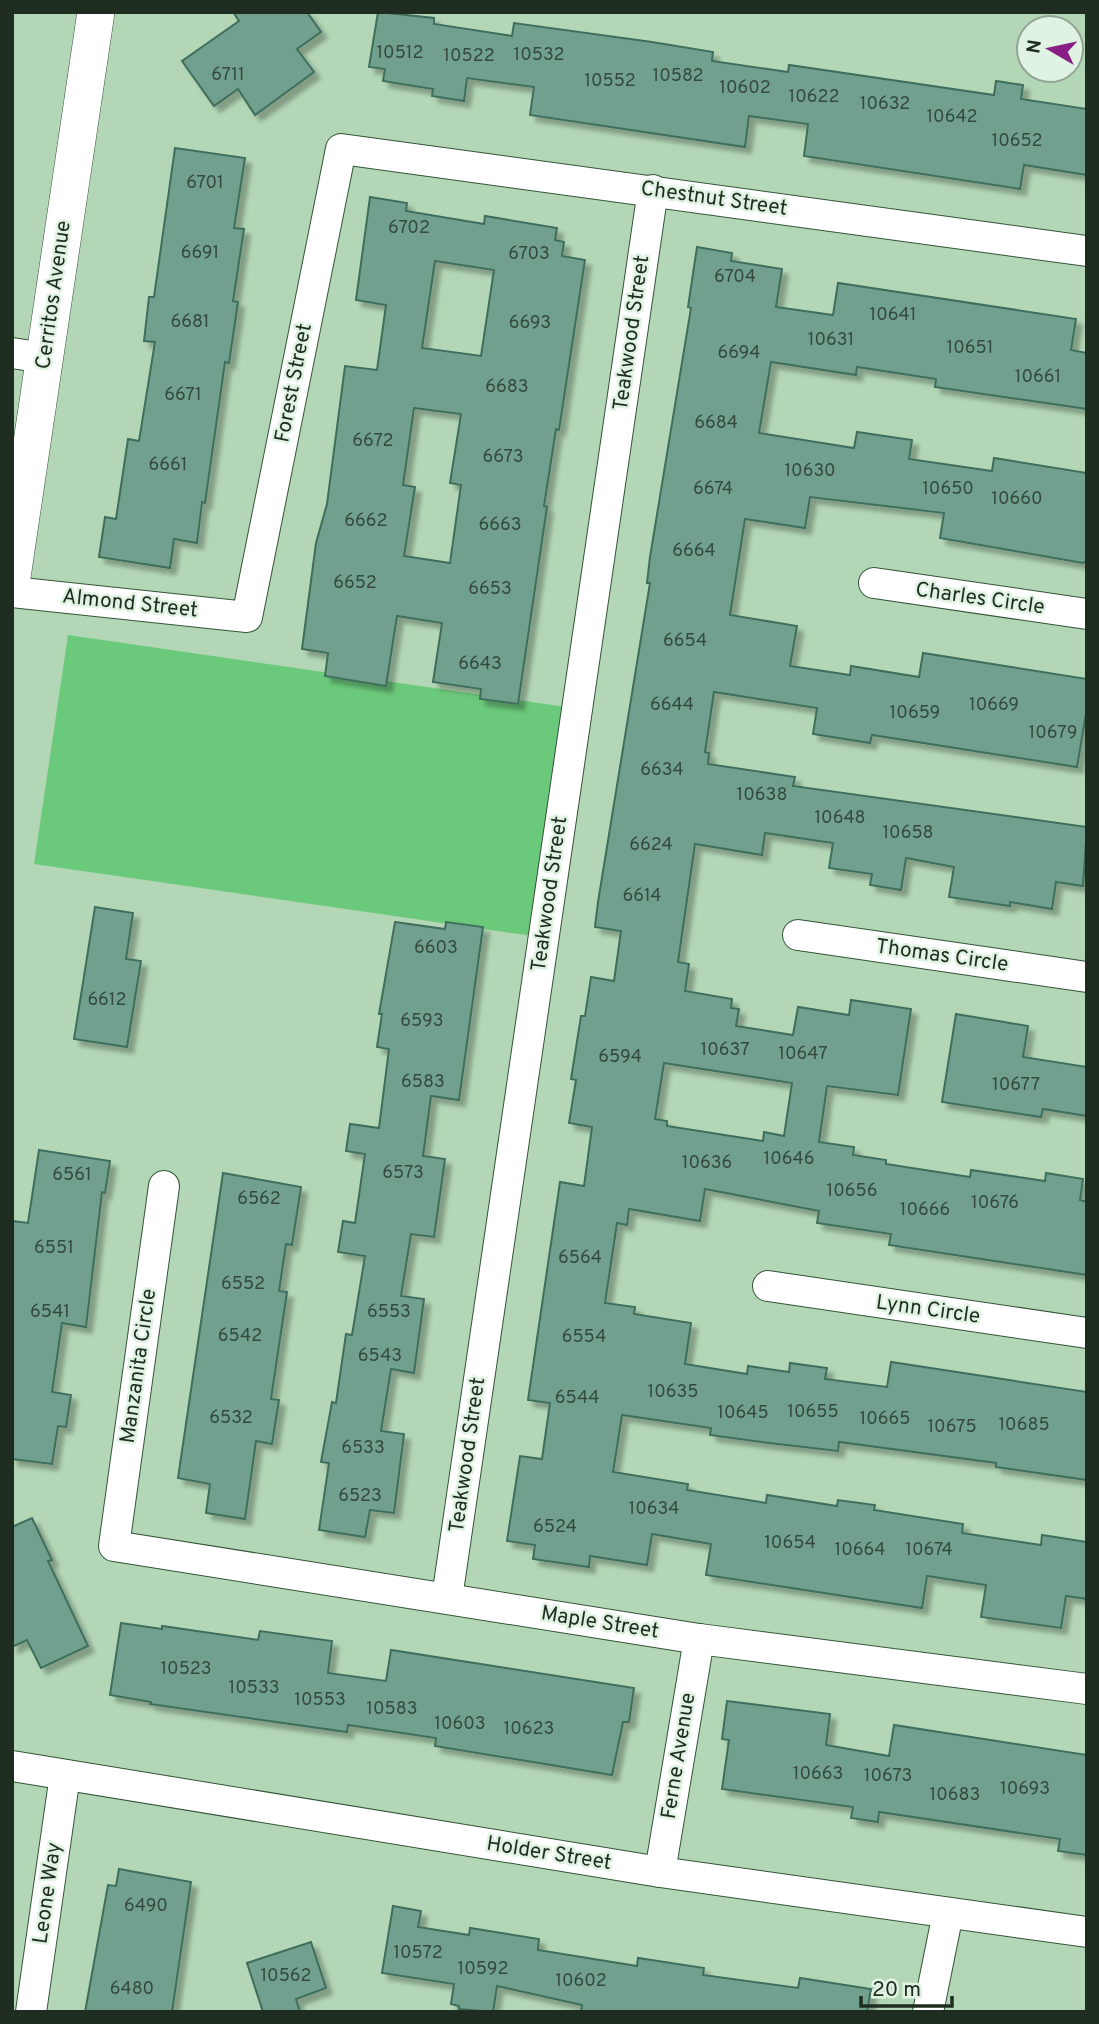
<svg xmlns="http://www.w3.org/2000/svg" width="1099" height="2024" font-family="Overpass,sans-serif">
  <defs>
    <filter id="shadow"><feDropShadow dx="6" dy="6" stdDeviation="2" flood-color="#0004"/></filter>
  </defs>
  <rect width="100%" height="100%" fill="#b3d7b6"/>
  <!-- green -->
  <path fill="#6bc97b" d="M68,635L566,707L533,936L34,864Z"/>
  <!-- building -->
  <g fill="#71a18e" stroke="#3f6e5d" stroke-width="2" fill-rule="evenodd" filter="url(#shadow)">
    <path d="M233,12H307L321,32L297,49L314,72L255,115L238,89L214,106L182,61L239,21Z"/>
    <path d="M378,12L434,18V24L512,36L514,23L652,42L713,52L712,61L788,72L789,65L994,95L996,81L1023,85L1021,99L1087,109V175L1024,165L1020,189L804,156L808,124L749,116L745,147L530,115L534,87L467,78L464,101L432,96L433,89L383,81L385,69L369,67Z"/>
    <path d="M175,148L245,158L234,228L244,229L233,301L238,302L229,363L225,362L205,503L202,502L197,543L174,539L170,568L99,557L105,517L116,519L128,439L139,441L155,342L144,341L149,297H154Z"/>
    <path d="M370,197L407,203L406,211L484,224L485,216L557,228L555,240L564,242L562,256L585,260L559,430L556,429L544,506L547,507L518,704L480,699L481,689L433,682L442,623L397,616L386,686L325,676L328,653L302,649L316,543L327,504L345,366L377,370L386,305L356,300ZM435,261L494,270L481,356L422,348ZM414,408L461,414L450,483L461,485L450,563L404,556L415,487L403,485Z"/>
    <path d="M697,247L732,253L731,261L782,269L776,307L833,315L838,283L1076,319L1071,350L1087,353V409L935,387L936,379L857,367L856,375L771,362L759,433L854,448L857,432L912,440L909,459L992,471L994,458L1087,473V561L1083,563L940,538L944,513L810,497L805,528L745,519L730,615L797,626L790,666L850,675L851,666L919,677L923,653L1087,679V708L1077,767L872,735L870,743L813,734L817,708L714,692L705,752L709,753L708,764L795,777L793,786L1087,827L1083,886L1056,882L1052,909L1010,902V906L949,897L954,867L906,858L901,890L870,885L872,874L829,868L833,843L765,833L762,855L695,844L678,962L689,964L685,991L732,999L731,1008L739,1009L736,1026L793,1035L798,1007L849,1015L851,1000L911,1009L898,1095L827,1086L819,1142L854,1147L853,1155L886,1160V1164L970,1177L971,1170L1045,1181L1046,1173L1083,1179L1080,1200L1087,1202V1275L889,1245L891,1234L817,1223L819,1211L705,1189L700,1221L629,1209L627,1225L617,1223L605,1303L635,1307L634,1314L691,1323L685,1364L747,1374L748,1366L789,1372L790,1363L827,1368L825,1379L887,1387L891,1362L1087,1392V1480L996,1467V1463L839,1442L838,1451L769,1443L710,1435L711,1428L622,1415L613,1472L688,1484L687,1490L766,1503L767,1495L837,1506L838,1500L875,1505L874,1510L963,1524L962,1533L1041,1545L1042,1535L1087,1542V1599L1066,1596L1061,1628L981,1617L986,1585L927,1576L922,1608L706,1575L711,1544L652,1534L647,1565L590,1556L589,1567L533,1559L535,1545L507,1541L520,1456L542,1459L550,1403L528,1400L560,1182L584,1186L592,1127L569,1123L576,1080L571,1079L581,1016H585L591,977L614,981L621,931L595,927L598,902L650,583H647L650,557L691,308L688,307ZM664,1063L792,1083L784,1136L764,1132L763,1141L667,1126V1121L655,1119Z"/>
    <path d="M95,907L133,913L126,959L141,961L127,1047L74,1039Z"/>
    <path d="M395,922L445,929L446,922L483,927L459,1100L431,1096L423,1156L445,1159L434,1237L411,1234L401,1296L424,1299L414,1373L391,1369L381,1431L404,1434L394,1513L370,1510L365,1537L319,1530L329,1463L321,1462L332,1402L336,1403L346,1334L352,1335L365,1256L338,1252L343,1221L355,1223L365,1154L346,1151L350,1124L379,1128L389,1049L377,1047L382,1014H379Z"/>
    <path d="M956,1014L1028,1026L1023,1057L1087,1067V1116L1043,1109L1041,1117L942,1102Z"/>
    <path d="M39,1150L110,1161L105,1193L102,1192L86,1327L62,1323L52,1392L71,1395L66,1427L58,1426L52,1464L12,1459V1221L28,1223Z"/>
    <path d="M223,1173L301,1187L292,1245L286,1244L279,1291L287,1292L271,1399L279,1400L272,1444L256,1441L245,1519L206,1513L210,1484L178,1478Z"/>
    <path d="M32,1518L52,1560L48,1561L88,1646L41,1668L27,1640L12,1647V1527Z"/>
    <path d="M121,1623L162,1629V1626L258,1640L260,1631L332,1641L328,1673L386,1681L391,1650L634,1688L629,1722H623L612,1775L435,1746L436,1738L348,1725L347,1732L150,1704L151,1702L110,1695Z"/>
    <path d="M727,1701L830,1714L826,1745L889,1756L894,1725L1087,1755V1855L1058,1851L1060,1839L879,1812L878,1822L851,1818L853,1807L722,1789L729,1740L722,1739Z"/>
    <path d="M119,1869L191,1882L172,2012H85L108,1885L116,1886Z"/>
    <path d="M393,1906L421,1911L418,1927L469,1935L470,1928L539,1939L538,1950L637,1966L638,1958L704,1968L703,1975L798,1988L800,1978L871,1989L867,2012H581L582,2005L497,1986L493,2012L459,2009V2006L451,2004L454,1984L382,1973Z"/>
    <path d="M311,1942L326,1988L296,1999L300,2012H263L247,1963Z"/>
  </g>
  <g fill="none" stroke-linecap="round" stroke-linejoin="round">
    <!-- minor casing -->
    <g stroke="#345439" stroke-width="32">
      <g id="minor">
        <path d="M12,353L44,358"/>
        <path d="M874,583L1087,614"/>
        <path d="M12,592L247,617L341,149L1087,251"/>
        <path d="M798,935L1087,977"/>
        <path d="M164,1186L114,1546L699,1639L1087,1689"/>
        <path d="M768,1286L1087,1333"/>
        <path d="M447,1598L653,190"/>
        <path d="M12,1766L660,1872L1087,1932"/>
        <path d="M660,1872L699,1639"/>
        <path d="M31,2012L65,1775"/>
        <path d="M928,2012L948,1913"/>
      </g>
    </g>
    <!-- major casing -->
    <g stroke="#345439" stroke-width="38">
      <path id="major" d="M12,577L96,12"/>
    </g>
    <!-- minor -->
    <use href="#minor" stroke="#fff" stroke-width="30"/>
    <!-- major -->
    <use href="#major" stroke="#fff" stroke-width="37"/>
  </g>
  <g text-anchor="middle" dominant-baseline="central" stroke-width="5" stroke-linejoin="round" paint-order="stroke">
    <!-- number labels -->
    <g font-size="18" fill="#344a3c">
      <text x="400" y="53">10512</text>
      <text x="539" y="55">10532</text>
      <text x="469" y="56">10522</text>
      <text x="228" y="75">6711</text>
      <text x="678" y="76">10582</text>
      <text x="610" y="81">10552</text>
      <text x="745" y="88">10602</text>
      <text x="814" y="97">10622</text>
      <text x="885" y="104">10632</text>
      <text x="952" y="117">10642</text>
      <text x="1017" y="141">10652</text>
      <text x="205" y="183">6701</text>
      <text x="409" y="228">6702</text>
      <text x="200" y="253">6691</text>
      <text x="529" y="254">6703</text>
      <text x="735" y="277">6704</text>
      <text x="893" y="315">10641</text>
      <text x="190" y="322">6681</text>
      <text x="530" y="323">6693</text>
      <text x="831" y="340">10631</text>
      <text x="970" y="348">10651</text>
      <text x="739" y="353">6694</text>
      <text x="1038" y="377">10661</text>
      <text x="507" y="387">6683</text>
      <text x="183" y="395">6671</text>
      <text x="716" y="423">6684</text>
      <text x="373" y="441">6672</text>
      <text x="503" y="457">6673</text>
      <text x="168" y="465">6661</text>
      <text x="810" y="471">10630</text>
      <text x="713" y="489">6674</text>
      <text x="948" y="489">10650</text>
      <text x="1017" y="499">10660</text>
      <text x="366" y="521">6662</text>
      <text x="500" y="525">6663</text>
      <text x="694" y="551">6664</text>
      <text x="355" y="583">6652</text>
      <text x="490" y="589">6653</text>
      <text x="685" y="641">6654</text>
      <text x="480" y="664">6643</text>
      <text x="672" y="705">6644</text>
      <text x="994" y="705">10669</text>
      <text x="915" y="713">10659</text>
      <text x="1053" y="733">10679</text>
      <text x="662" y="770">6634</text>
      <text x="762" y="795">10638</text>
      <text x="840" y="818">10648</text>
      <text x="908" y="833">10658</text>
      <text x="651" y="845">6624</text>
      <text x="642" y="896">6614</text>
      <text x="436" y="948">6603</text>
      <text x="107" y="1000">6612</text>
      <text x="422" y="1021">6593</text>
      <text x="725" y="1050">10637</text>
      <text x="803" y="1054">10647</text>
      <text x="620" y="1057">6594</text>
      <text x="423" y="1082">6583</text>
      <text x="1016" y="1085">10677</text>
      <text x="789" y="1159">10646</text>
      <text x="707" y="1163">10636</text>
      <text x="403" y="1173">6573</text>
      <text x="72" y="1175">6561</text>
      <text x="852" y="1191">10656</text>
      <text x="259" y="1199">6562</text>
      <text x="995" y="1203">10676</text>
      <text x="925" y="1210">10666</text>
      <text x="54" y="1248">6551</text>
      <text x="580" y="1258">6564</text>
      <text x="243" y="1284">6552</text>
      <text x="50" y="1312">6541</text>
      <text x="389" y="1312">6553</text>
      <text x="240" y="1336">6542</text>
      <text x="584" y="1337">6554</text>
      <text x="380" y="1356">6543</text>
      <text x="673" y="1392">10635</text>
      <text x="577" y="1398">6544</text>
      <text x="813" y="1412">10655</text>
      <text x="743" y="1413">10645</text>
      <text x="231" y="1418">6532</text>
      <text x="885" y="1419">10665</text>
      <text x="1024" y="1425">10685</text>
      <text x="952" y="1427">10675</text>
      <text x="363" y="1448">6533</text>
      <text x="360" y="1496">6523</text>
      <text x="654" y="1509">10634</text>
      <text x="555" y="1527">6524</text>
      <text x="790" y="1543">10654</text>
      <text x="860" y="1550">10664</text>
      <text x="929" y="1550">10674</text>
      <text x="186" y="1669">10523</text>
      <text x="254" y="1688">10533</text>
      <text x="320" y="1700">10553</text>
      <text x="392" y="1709">10583</text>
      <text x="460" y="1724">10603</text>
      <text x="529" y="1729">10623</text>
      <text x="818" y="1774">10663</text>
      <text x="888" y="1776">10673</text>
      <text x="1025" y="1789">10693</text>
      <text x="955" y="1795">10683</text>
      <text x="146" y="1906">6490</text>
      <text x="418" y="1953">10572</text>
      <text x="483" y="1969">10592</text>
      <text x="286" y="1976">10562</text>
      <text x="581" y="1981">10602</text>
      <text x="132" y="1989">6480</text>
    </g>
    <!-- street labels -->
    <g font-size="21" fill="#1f2d21" stroke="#e0f3e2">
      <text transform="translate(714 199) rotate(8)">Chestnut Street</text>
      <text transform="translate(54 295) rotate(-82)">Cerritos Avenue</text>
      <text transform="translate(632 333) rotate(-82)">Teakwood Street</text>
      <text transform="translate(294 383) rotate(-79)">Forest Street</text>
      <text transform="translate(980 599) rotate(8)">Charles Circle</text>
      <text transform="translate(130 604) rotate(6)">Almond Street</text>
      <text transform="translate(550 894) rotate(-82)">Teakwood Street</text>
      <text transform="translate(942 956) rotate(8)">Thomas Circle</text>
      <text transform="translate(928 1310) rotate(8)">Lynn Circle</text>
      <text transform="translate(139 1366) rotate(-82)">Manzanita Circle</text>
      <text transform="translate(468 1455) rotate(-82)">Teakwood Street</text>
      <text transform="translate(600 1623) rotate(9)">Maple Street</text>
      <text transform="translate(679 1756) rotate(-81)">Ferne Avenue</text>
      <text transform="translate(549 1854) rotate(9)">Holder Street</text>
      <text transform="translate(48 1893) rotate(-82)">Leone Way</text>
    </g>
  </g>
  <!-- border -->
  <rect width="1099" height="2024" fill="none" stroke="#1f2d21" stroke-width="28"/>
  <!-- north arrow -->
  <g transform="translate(1050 49) rotate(279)"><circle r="33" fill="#e0f3e2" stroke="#93a495" stroke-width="2"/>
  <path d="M0-5L12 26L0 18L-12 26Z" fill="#871f87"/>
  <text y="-10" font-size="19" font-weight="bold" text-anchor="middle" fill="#1f2d21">N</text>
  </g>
  <!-- scale -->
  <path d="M861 1996v10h91v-10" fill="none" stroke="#1f2d21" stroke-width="3.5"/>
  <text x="872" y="1996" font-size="21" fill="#1f2d21" stroke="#e0f3e2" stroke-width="5" paint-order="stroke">20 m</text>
</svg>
